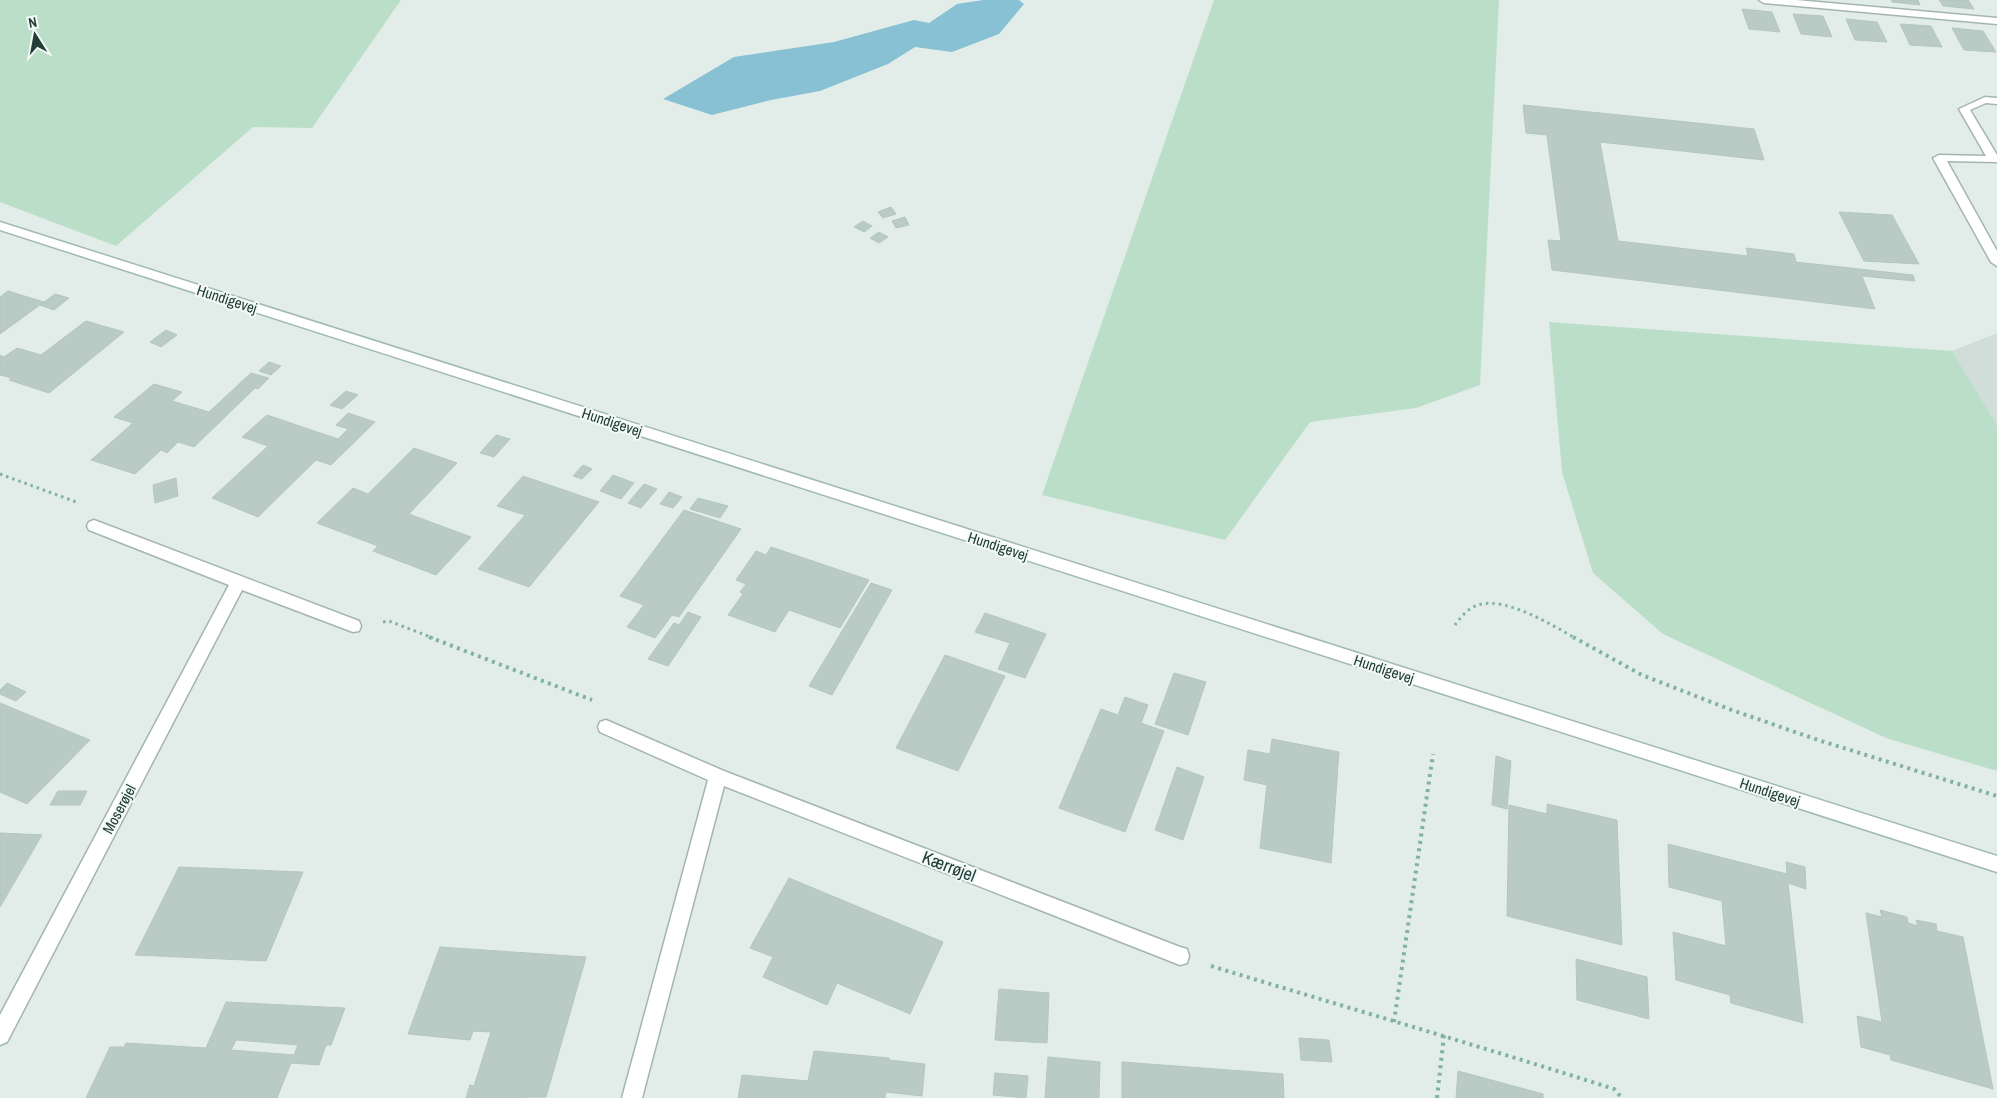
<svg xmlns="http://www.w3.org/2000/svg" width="1997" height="1098" font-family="'Archivo Narrow',sans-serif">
  <rect width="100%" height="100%" fill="#e2ede9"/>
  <!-- built -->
  <path fill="#d0ddd8" d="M1997,333V425L1952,351Z"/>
  <!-- green -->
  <g fill="#badec7">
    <path d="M0,0H401L312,128L253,127L116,246L0,202Z"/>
    <path d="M1214,0H1499L1480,385L1416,408L1310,422L1225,540L1042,495Z"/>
    <path d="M1549,322L1952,351L1997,425V771L1886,738L1663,634L1593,573L1562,472Z"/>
  </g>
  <!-- water -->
  <path fill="#88c1d3" d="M983,0H1019L1024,4L999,34L952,52L915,47L888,64L820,91L771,100L712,115L663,99L734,57L834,42L914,20L929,23L957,4Z"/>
  <!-- building -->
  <g fill="#bacac5" stroke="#b4c6c0" fill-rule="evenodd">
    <path d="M1891,0H1918L1920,5L1892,2Z"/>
    <path d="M1939,0H1968L1974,9L1943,6Z"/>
    <path d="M1742,9L1772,12L1780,32L1749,29Z"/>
    <path d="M1793,14L1823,16L1832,37L1801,34Z"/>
    <path d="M1846,19L1877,22L1887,42L1855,40Z"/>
    <path d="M1900,24L1931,26L1942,47L1910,45Z"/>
    <path d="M1952,28L1983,31L1996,52L1964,50Z"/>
    <path d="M1523,105L1754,129L1764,160L1600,142L1618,241L1748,256L1746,248L1794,254L1796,262L1913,275L1915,281L1862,276L1875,309L1552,270L1548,240L1561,241L1547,135L1526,133Z"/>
    <path d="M891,207L896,214L883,218L878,212Z"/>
    <path d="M1839,212L1892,215L1919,264L1864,261Z"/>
    <path d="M905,217L909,225L896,228L892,221Z"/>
    <path d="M863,221L872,226L864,232L854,227Z"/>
    <path d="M879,232L888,237L879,243L870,238Z"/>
    <path d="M8,291L44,302L0,334V297Z"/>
    <path d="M55,294L69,298L54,310L40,305Z"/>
    <path d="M86,321L124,332L49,393L9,380L12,378L0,375V355L4,357L17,348L41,355Z"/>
    <path d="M166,330L177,335L161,347L150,342Z"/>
    <path d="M269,362L281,366L271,375L259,371Z"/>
    <path d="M251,373L269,378L258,389L255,388L194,447L178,442L167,453L161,450L135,474L91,460L133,423L114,417L154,384L182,392L172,401L209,412Z"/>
    <path d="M346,391L358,395L342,409L330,405Z"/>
    <path d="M348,413L375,422L331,465L316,460L258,517L212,498L268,446L242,437L267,415L338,439L348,429L336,425Z"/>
    <path d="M496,435L510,439L494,457L480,453Z"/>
    <path d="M414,448L457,463L409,514L471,537L436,575L373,551L378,546L317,523L353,488L368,494Z"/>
    <path d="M583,465L592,469L582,479L573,476Z"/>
    <path d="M613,475L634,483L621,499L600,491Z"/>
    <path d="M523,476L599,502L529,587L478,569L525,515L497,506Z"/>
    <path d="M176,478L178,496L155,503L153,485Z"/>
    <path d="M644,484L657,489L641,508L628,503Z"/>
    <path d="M669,492L682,497L673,508L660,504Z"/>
    <path d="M698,498L728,506L720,518L690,509Z"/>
    <path d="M684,510L741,529L679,617L672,615L655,638L627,627L644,605L620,596Z"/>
    <path d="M771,547L869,580L840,628L789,610L775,632L728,615L743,594L740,592L746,584L736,580L756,551L766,555Z"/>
    <path d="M871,583L892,590L832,695L809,686Z"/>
    <path d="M688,612L701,617L668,666L648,659L674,623L679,625Z"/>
    <path d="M985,613L1046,634L1025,678L998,669L1010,643L975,632Z"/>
    <path d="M945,655L1005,676L958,771L896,748Z"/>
    <path d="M1174,673L1206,682L1188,735L1155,724Z"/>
    <path d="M7,683L26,692L16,701L0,694V690Z"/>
    <path d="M1125,697L1148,705L1141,723L1164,731L1125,832L1059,808L1101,709L1118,715Z"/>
    <path d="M0,703L90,740L27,804L0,792Z"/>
    <path d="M1272,739L1339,752L1331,863L1260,848L1267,785L1244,780L1248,750L1270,754Z"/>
    <path d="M1496,756L1511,761L1507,809L1492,805Z"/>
    <path d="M1177,767L1204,777L1183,840L1155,830Z"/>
    <path d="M58,791H87L80,805H50Z"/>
    <path d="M1547,804L1617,820L1622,945L1507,916L1509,805L1547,814Z"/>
    <path d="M0,833L42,835L0,907Z"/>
    <path d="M1668,844L1787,874L1786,862L1805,867L1806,889L1788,883L1803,1023L1731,1003L1730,995L1676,980L1673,932L1726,946L1722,901L1669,887Z"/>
    <path d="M179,867L303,872L266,961L135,955Z"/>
    <path d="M789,878L943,942L910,1014L837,983L827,1005L763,977L773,957L750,948Z"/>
    <path d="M1880,910L1907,917L1908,923L1918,926L1916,920L1936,924L1937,931L1963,937L1993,1089L1891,1060L1890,1055L1861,1047L1857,1016L1882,1022L1866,913L1882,917Z"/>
    <path d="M440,947L586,957L546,1097L466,1098L470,1085L474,1086L491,1032L473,1031L470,1040L408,1034Z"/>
    <path d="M1576,959L1647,977L1649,1019L1577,1000Z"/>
    <path d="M999,989L1049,993L1047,1043L995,1040Z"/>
    <path d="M226,1002L345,1008L331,1045H326L319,1065L291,1063L277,1098H86L110,1047H124L126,1043L206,1048ZM236,1040L298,1045L294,1055L231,1050Z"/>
    <path d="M1299,1038L1329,1040L1332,1062L1301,1060Z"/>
    <path d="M814,1051L889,1058V1060L925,1064L922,1096L886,1092L885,1098H738L742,1075L808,1081Z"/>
    <path d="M1048,1057L1100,1062L1099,1098H1045Z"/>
    <path d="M1122,1062L1283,1074L1284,1098H1122Z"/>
    <path d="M1458,1071L1543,1094V1098H1456Z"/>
    <path d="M995,1073L1028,1076L1026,1098L993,1095Z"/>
  </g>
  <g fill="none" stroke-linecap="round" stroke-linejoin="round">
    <!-- lane casing -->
    <g stroke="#a4b5b1" stroke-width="3">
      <g id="lane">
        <path d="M1759,0H1796L1997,18V24L1764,3Z"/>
        <path d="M1985,97L1997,98V104L1986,103L1970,110L1997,155V162L1947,161L1997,251V266L1991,262L1933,158L1939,155L1986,156L1959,109Z"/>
      </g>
    </g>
    <!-- street casing -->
    <g stroke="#a4b5b1" stroke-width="3">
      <g id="street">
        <path d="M94,520L359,621L361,626L359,631L353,632L242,590L7,1042L0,1045V1015L229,585L89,530L87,526L89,522Z"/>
        <path d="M606,720L724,771L1180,947L1187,949L1189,956L1187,963L1180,965L724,786L642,1098H622L708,780L600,732L598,727L600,722Z"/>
      </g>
    </g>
    <!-- secondary casing -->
    <g stroke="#a0b9b2" stroke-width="3">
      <path id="secondary" d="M0,222L1997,856V872L0,230Z"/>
    </g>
    <!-- path-far1 -->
    <g stroke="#81b1a6" stroke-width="3" stroke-dasharray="2.5 4" stroke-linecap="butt">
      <path d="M0,474L79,503"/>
      <path d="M383,622L389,621L433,638"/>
      <path d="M1455,625C1461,617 1468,608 1478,605C1505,596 1552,625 1575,638"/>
    </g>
    <!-- path -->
    <g stroke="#81b1a6" stroke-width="4" stroke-dasharray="3 4.5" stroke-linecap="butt">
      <path d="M429,637L592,700"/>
      <path d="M1573,637L1642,675L1729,709L1818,740L1997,796"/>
      <path d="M1211,966C1345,1007 1480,1046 1614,1089L1622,1098"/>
      <path d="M1394,1022L1433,754"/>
      <path d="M1437,1098L1444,1035"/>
    </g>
    <!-- lane -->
    <use href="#lane" fill="#fff" fill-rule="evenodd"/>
    <!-- street -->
    <use href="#street" fill="#fff" fill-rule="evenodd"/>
    <!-- secondary -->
    <use href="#secondary" fill="#fff" fill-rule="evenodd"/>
  </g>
  <g text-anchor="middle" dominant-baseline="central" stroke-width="4" stroke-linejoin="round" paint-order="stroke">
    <!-- street labels -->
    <g font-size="15" fill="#213e39" stroke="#f3f9f6">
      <text transform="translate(227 299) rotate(18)">Hundigevej</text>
      <text transform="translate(612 422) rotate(18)">Hundigevej</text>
      <text transform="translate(998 546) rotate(18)">Hundigevej</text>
      <text transform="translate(1384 669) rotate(18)">Hundigevej</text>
      <text transform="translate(1770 792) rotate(18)">Hundigevej</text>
      <text transform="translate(119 809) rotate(-62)">Moserøjel</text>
    </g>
    <!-- near-street labels -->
    <g font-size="18" fill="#213e39" stroke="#f3f9f6">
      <text transform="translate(949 866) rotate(21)">Kærrøjel</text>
    </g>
  </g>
  <!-- north arrow -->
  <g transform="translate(35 35) rotate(349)" stroke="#f3f9f6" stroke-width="4" paint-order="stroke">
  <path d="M0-4L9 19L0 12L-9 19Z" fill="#213e39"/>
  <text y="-8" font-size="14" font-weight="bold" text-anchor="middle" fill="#213e39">N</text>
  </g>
</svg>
